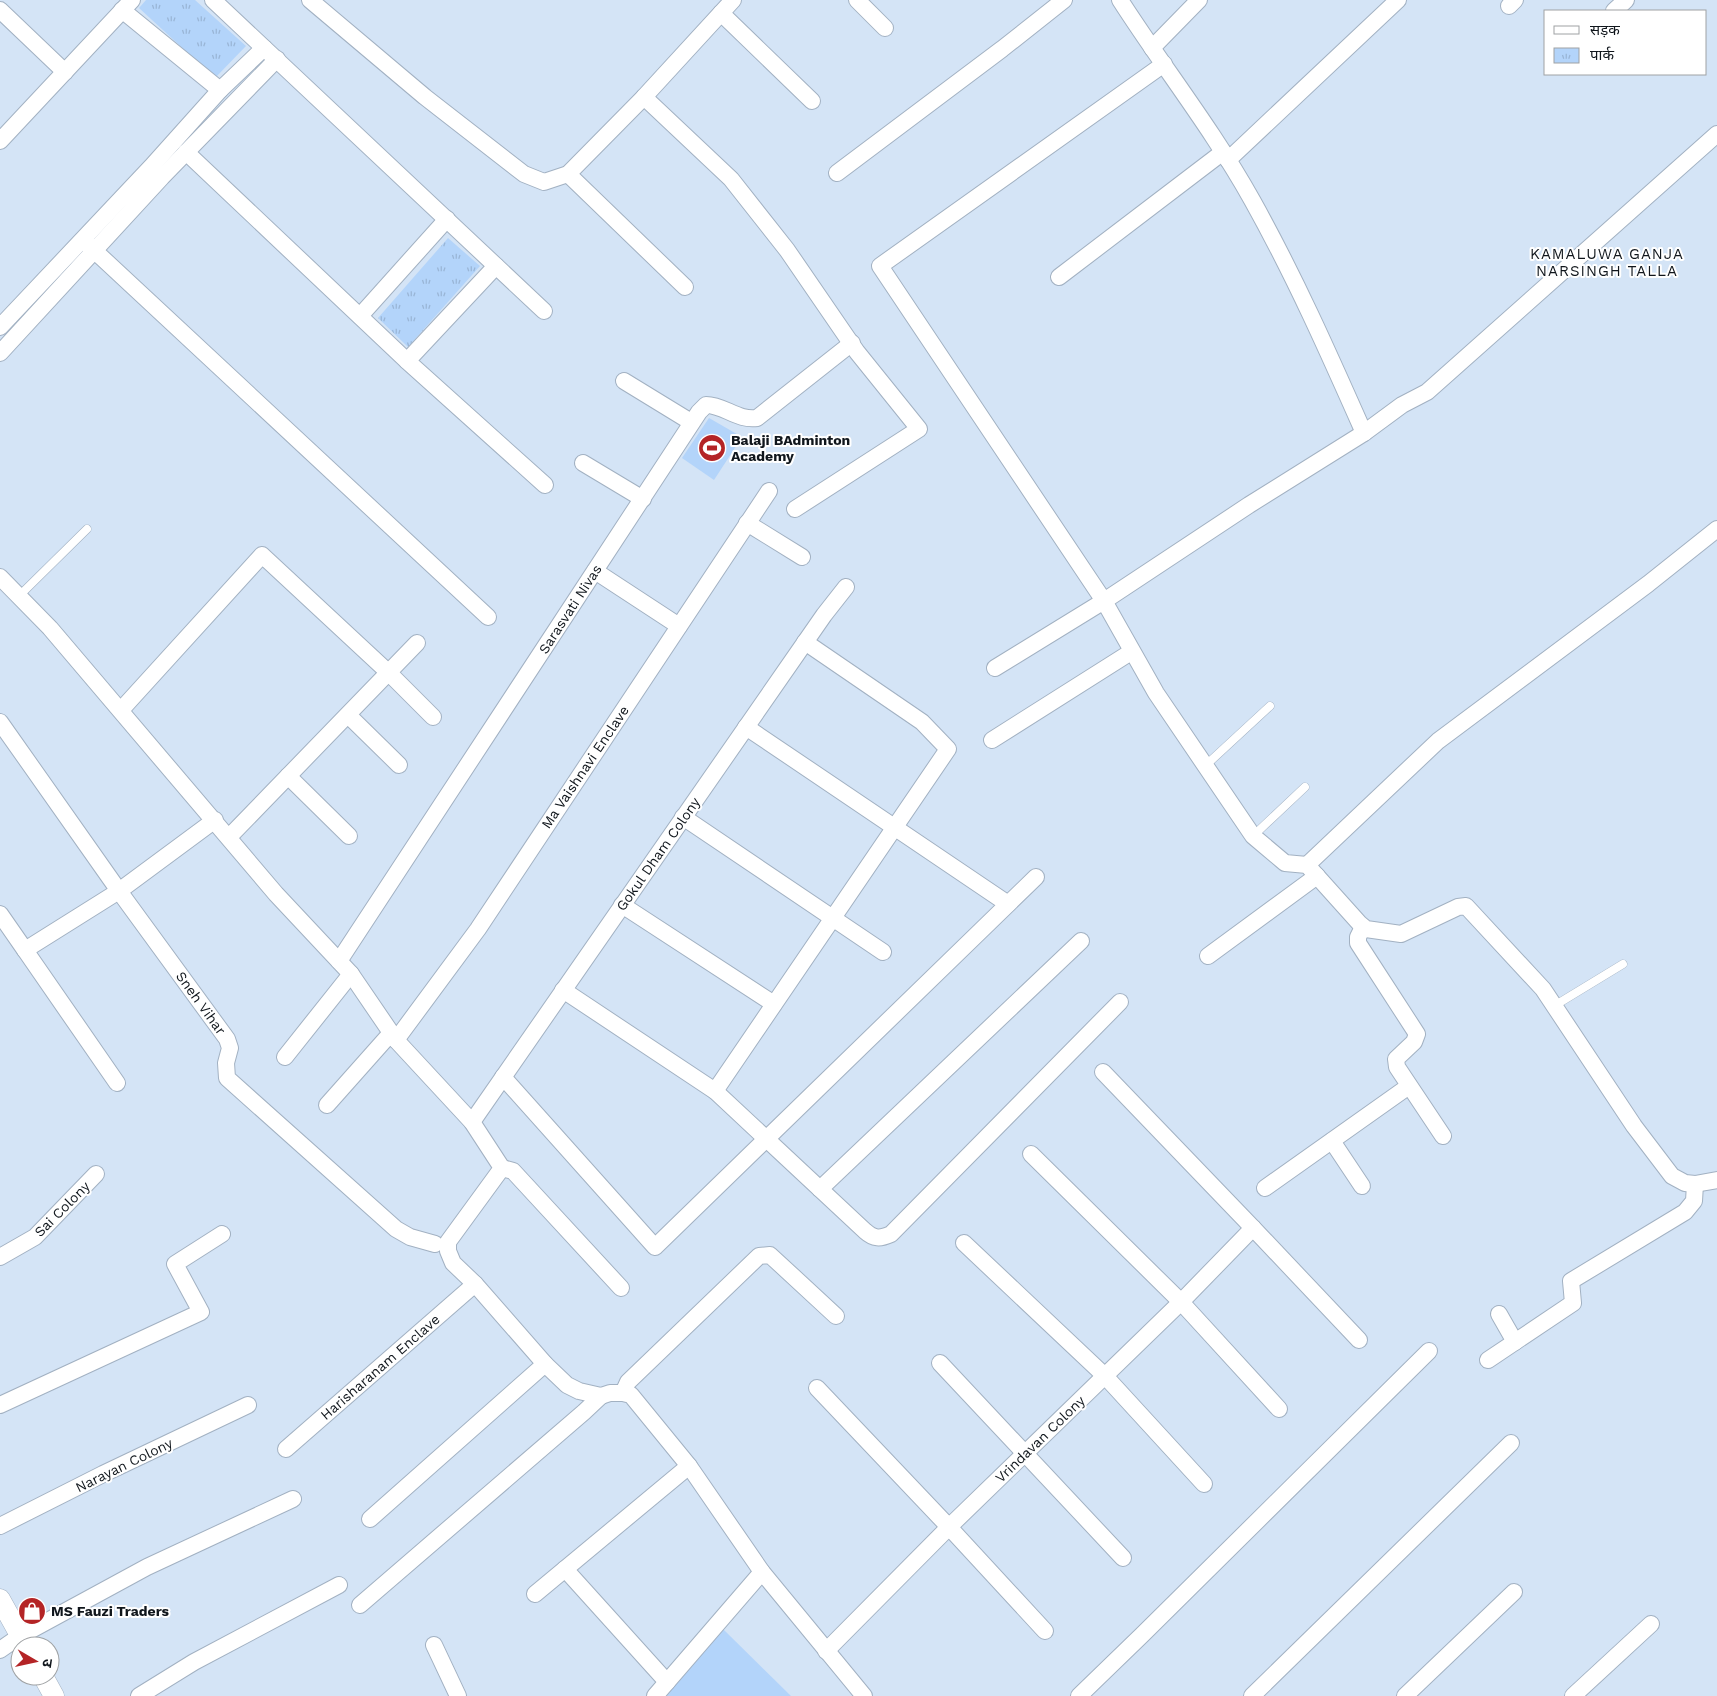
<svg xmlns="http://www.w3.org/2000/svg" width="1717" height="1696" font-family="'Work Sans','Noto Sans Devanagari',sans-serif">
  <defs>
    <pattern id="park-tufts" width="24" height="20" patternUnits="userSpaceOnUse" patternTransform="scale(1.25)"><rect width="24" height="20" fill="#b3d4fa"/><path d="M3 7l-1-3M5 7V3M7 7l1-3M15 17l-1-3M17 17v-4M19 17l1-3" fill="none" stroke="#99b5d6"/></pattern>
  </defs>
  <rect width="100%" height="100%" fill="#d4e4f6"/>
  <!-- green -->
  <g fill="#b3d4fa">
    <path d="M709,418L742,437L714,480L682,458Z"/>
    <path d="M723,1629L791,1696H663Z"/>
  </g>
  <!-- park -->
  <g fill="url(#park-tufts)">
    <path d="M146,0H195L246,46L215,78L139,8Z"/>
    <path d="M448,238L480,266L408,347L378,318Z"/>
  </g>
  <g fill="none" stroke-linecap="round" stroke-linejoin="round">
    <!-- service casing -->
    <g stroke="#a2b1c2" stroke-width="9">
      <g id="service">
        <path d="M19,596L87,529"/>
        <path d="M1205,766L1270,706"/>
        <path d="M1253,836L1305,787"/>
        <path d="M1554,1006L1623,964"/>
      </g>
    </g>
    <!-- minor casing -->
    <g stroke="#a2b1c2" stroke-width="18">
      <g id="minor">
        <path d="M213,0L544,311"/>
        <path d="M310,0L425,97L524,174L544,182L568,174L644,97L733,0"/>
        <path d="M857,0L885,28"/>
        <path d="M1120,0C1163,67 1213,130 1252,200C1294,275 1329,354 1364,433"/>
        <path d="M1509,6L1515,0"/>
        <path d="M0,10L65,72"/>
        <path d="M122,10L220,90"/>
        <path d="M1614,11L1626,0"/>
        <path d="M721,13L812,101"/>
        <path d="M1152,48L1199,0"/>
        <path d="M1164,64L880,266L1104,601L1156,693L1253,836L1285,863L1307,865L1360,924L1366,929L1401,934L1458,907L1466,906L1543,989L1634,1126L1672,1176L1685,1183L1695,1184L1717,1180"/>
        <path d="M644,97L731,179L787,250L857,352L919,429L795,509"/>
        <path d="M0,141L132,0"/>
        <path d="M186,152L407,361L545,485"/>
        <path d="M1228,160L1398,0"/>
        <path d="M837,173L1002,49L1064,0"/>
        <path d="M568,174L685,287"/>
        <path d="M83,240L488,617"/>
        <path d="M1059,277L1223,152"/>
        <path d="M360,316L447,219"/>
        <path d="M0,327L151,167L220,90L264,48"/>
        <path d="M0,353L162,177L277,59"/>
        <path d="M407,361L496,266"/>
        <path d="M624,381L691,422"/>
        <path d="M583,463L643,499"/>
        <path d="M747,523L802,557"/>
        <path d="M595,571L679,626"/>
        <path d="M0,577L50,628L276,894L351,974L396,1040L472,1122L502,1168L448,1242V1251L453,1263L475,1284L545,1364L567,1385L579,1391L601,1396L610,1393H623L631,1395L689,1466L762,1572L864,1696"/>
        <path d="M995,668L1104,601L1249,505L1364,433L1402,405L1427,392L1717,134"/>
        <path d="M121,710L262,555L389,673L433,717"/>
        <path d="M348,715L399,765"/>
        <path d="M0,722L119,891L215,820"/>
        <path d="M746,727L1008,904"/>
        <path d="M992,740L1131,652"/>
        <path d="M288,776L349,836"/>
        <path d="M683,817L883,952"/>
        <path d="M229,837L417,643"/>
        <path d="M1307,865L1438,741L1648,584L1717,529"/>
        <path d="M622,905L774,1004"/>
        <path d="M0,914L25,950L119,891L227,1039L230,1048L226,1063L227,1078L396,1229L410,1237L435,1244"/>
        <path d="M1363,927L1358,937V943L1417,1034L1414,1042L1396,1059L1397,1067L1443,1136"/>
        <path d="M25,950L117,1083"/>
        <path d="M1208,956L1317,876"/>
        <path d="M339,961L699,412L706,405C724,405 738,421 757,418L852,343"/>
        <path d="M563,990L715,1091L865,1231C874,1239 880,1239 891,1234L1120,1002"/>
        <path d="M396,1040L478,929L769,491"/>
        <path d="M285,1057L351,974"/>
        <path d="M1103,1072L1253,1228L1359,1340"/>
        <path d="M503,1077L655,1247L1036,877"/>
        <path d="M715,1091L948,749L922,722L805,642"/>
        <path d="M327,1105L391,1033"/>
        <path d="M472,1122L824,615L846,587"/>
        <path d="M1332,1141L1362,1186"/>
        <path d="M1031,1154L1181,1302L1279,1409"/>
        <path d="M502,1168L513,1171L621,1288"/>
        <path d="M1265,1188L1409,1086"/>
        <path d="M820,1189L1081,941"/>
        <path d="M964,1243L1105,1376L1204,1484"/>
        <path d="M0,1257L35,1237L96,1174"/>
        <path d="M1499,1314L1515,1342"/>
        <path d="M1488,1360L1573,1303L1571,1281L1685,1212L1694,1201L1695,1184"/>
        <path d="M940,1363L1123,1558"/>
        <path d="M817,1388L949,1527L1045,1631"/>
        <path d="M623,1393L628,1382L759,1256L770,1255L836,1316"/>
        <path d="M0,1405L201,1312L175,1264L222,1234"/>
        <path d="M286,1449L475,1284"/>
        <path d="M370,1519L545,1364"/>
        <path d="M0,1526L103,1474L248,1405"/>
        <path d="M565,1569L667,1682"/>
        <path d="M535,1594L689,1466"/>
        <path d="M360,1605L584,1412L601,1396"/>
        <path d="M434,1645L458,1696"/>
        <path d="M0,1650L20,1636L147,1567L293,1499"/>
        <path d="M826,1651L949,1527L1181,1302L1253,1228"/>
        <path d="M139,1696L194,1662L339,1585"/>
        <path d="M655,1696L762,1572"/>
        <path d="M1079,1696L1142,1635L1429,1351"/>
        <path d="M1252,1696L1511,1443"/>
        <path d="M1405,1696L1514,1592"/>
        <path d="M1573,1696L1651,1624"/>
      </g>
    </g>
    <!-- tertiary casing -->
    <g stroke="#a2b1c2" stroke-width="21">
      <g id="tertiary">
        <path d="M0,1599L26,1646"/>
        <path d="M43,1676L54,1696"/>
      </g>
    </g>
    <!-- service -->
    <use href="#service" stroke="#fff" stroke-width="8"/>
    <!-- minor -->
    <use href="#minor" stroke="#fff" stroke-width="16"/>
    <!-- tertiary -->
    <use href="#tertiary" stroke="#fff" stroke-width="20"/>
  </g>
  <!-- icons -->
  <defs>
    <g id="stadium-disc" transform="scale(1.4375)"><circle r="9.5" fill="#b42426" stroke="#fff"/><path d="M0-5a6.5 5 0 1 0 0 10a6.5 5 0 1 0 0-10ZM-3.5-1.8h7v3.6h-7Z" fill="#fff"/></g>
    <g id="shop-disc" transform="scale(1.4375)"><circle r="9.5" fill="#b42426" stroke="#fff"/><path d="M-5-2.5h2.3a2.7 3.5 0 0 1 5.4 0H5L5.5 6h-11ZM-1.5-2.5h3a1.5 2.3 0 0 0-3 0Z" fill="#fff"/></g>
  </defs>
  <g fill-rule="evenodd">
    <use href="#stadium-disc" x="712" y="448"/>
    <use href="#shop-disc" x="32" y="1611"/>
  </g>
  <g text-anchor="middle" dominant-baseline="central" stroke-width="4" stroke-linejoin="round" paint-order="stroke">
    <!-- poi labels -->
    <g font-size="14" font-weight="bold" fill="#10161c" stroke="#fff" text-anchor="start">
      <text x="731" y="440">Balaji BAdminton<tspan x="731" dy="16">Academy</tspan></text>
      <text x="51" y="1611">MS Fauzi Traders</text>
    </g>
    <!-- street labels -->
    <g font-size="14" fill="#10161c" stroke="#fff">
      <text transform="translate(570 609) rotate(-57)">Sarasvati Nivas</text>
      <text transform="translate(585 767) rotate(-56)">Ma Vaishnavi Enclave</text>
      <text transform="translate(658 854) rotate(-55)">Gokul Dham Colony</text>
      <text transform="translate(201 1003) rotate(54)">Sneh Vihar</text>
      <text transform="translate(62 1209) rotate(-45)">Sai Colony</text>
      <text transform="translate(380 1367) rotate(-41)">Harisharanam Enclave</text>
      <text transform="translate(1040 1439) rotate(-44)">Vrindavan Colony</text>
      <text transform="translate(124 1465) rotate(-26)">Narayan Colony</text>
    </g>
    <!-- neighbourhood labels -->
    <g font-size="15" letter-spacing="1" fill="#10161c" stroke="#fff">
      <text x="1607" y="254">KAMALUWA GANJA<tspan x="1607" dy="17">NARSINGH TALLA</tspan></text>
    </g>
  </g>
  <!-- legend -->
  <rect x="1544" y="10" width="162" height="65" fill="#ffffff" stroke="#9fa2a4"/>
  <rect x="1554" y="26" width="25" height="8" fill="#ffffff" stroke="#9fa2a4"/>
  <text x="1590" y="35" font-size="15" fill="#10161c">सड़क</text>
  <rect x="1554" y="48" width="25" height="15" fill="url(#park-tufts)" stroke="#9fa2a4"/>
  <text x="1590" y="60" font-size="15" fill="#10161c">पार्क</text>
  <!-- north arrow -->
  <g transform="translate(35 1661) rotate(99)"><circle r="24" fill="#ffffff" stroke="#9fa2a4"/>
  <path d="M0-4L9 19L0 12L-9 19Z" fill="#b42426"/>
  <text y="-8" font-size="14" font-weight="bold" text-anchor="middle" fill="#10161c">उ</text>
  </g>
</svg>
